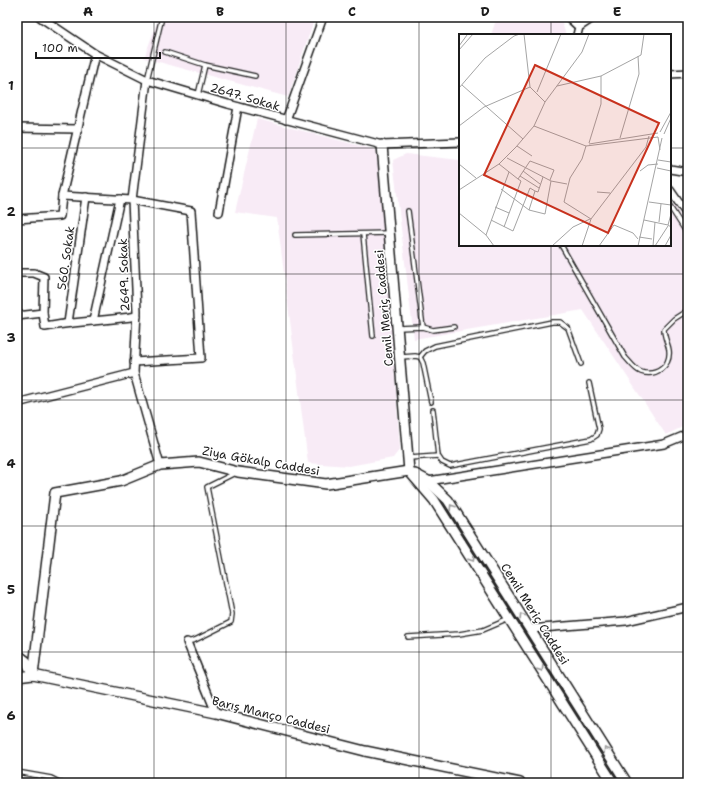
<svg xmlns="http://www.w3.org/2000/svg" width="705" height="800" font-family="'Shantell Sans',sans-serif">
  <rect width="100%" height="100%" fill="#fff"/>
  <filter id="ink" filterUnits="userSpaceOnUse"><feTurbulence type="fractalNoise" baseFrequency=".025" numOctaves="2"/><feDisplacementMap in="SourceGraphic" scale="8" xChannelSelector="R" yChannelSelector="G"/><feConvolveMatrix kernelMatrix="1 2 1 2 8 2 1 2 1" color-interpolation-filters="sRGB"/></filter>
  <g filter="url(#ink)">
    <!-- built -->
    <g fill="#f8ebf6">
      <path d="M159,17H315L288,97L144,58Z"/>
      <path d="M497,17H560L566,35H491Z"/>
      <path d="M257,119L376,150L384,223L400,449L393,458L349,466L308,463L277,218L235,212Z"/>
      <path d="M406,154L460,160V245H670V200L688,226V320L684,323L688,329V424L666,435L583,310L414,339L393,160Z"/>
    </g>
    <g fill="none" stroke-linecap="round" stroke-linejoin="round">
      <!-- service casing -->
      <g stroke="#1c1c1c" stroke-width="6">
        <g id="service">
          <path d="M165,52L205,65L255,76"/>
          <path d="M147,80L162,17"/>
          <path d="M198,95L205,65"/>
          <path d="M670,207L688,235"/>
          <path d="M408,211L423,327"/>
          <path d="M363,234L373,336"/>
          <path d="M295,235L390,233"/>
          <path d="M561,245L625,357C629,361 635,370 641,372C656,377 671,366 669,350C668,343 664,338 664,329L674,319L688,310"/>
          <path d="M398,328L423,327L433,330L454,327"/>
          <path d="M401,357L415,356L420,357L423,363L431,402"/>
          <path d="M420,357L425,351L435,346L552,322H560L568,328L581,364"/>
          <path d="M433,410L438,456L442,462L450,466L591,439L597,435L599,429L589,383"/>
          <path d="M409,458L438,456"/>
          <path d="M408,637L459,634L483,630L509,619"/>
          <path d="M187,642L195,640L231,622L232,614L207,487L235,473"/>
          <path d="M17,772L51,778L61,783"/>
        </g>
      </g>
      <!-- minor casing -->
      <g stroke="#1c1c1c" stroke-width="10">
        <g id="minor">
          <path d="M40,17L95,54L147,80L228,104L382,145L460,142"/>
          <path d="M568,17L579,27"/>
          <path d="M577,35L579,27L594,17"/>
          <path d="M95,54L62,196L132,200L191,211L201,358L134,362"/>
          <path d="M670,74L688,73"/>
          <path d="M147,80L132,200L137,311L134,373L160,465"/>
          <path d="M286,120L323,17"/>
          <path d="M17,128L78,129"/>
          <path d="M670,169L688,172"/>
          <path d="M670,190L688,216"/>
          <path d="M219,212L238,107"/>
          <path d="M17,219L60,216L62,196"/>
          <path d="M17,273H34L44,277L43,313L17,316"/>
          <path d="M43,313L45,327C76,321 106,321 137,316"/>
          <path d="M93,321L120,199"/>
          <path d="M68,323L86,197"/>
          <path d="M17,403L134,373"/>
          <path d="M428,481L664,444L688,434"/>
          <path d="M530,629L626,621L688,607"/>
          <path d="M187,642L216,713"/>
        </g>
      </g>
      <!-- tertiary casing -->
      <g stroke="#1c1c1c" stroke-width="12">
        <g id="tertiary">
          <path d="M382,145L409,471L434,500L613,783"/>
          <path d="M415,474L428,481L448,500L627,783"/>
          <path d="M17,654L26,661L33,675"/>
          <path d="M33,675L55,493L121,481L160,465L199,462L238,472L326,484L409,471"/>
          <path d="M17,677L33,675L216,713L365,751L520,783"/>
        </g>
      </g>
      <!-- service -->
      <use href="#service" stroke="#fff" stroke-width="3.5"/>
      <!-- minor -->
      <use href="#minor" stroke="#fff" stroke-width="7"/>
      <!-- tertiary -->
      <use href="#tertiary" stroke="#fff" stroke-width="9"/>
    </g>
    <!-- one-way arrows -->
    <defs><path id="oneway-chevron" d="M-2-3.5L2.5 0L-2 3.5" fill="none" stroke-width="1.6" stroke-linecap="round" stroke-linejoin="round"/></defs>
    <g stroke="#999">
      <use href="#oneway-chevron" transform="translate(452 507) rotate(-123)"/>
      <use href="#oneway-chevron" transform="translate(472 559) rotate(58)"/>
      <use href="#oneway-chevron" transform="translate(522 616) rotate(-123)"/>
      <use href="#oneway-chevron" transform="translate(541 669) rotate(58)"/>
      <use href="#oneway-chevron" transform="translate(606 750) rotate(-122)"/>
    </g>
  </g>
  <!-- grid -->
  <path fill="none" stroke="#1c1c1c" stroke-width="1" stroke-opacity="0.55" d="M154,17V783M286,17V783M419,17V783M551,17V35M17,148H460M670,148H688M551,245V783M17,274H688M17,400H688M17,526H688M17,652H688"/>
  <g text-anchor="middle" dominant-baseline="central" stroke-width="3" stroke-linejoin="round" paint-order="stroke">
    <!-- street labels -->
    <g font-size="12" fill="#1c1c1c" stroke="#fff">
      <text transform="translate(245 97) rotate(16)">2647. Sokak</text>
      <text transform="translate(66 258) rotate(-82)">560. Sokak</text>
      <text transform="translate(124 275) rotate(-92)">2649. Sokak</text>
      <text transform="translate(384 308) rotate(-95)">Cemil Meriç Caddesi</text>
      <text transform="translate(261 461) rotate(10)">Ziya Gökalp Caddesi</text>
      <text transform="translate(535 614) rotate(58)">Cemil Meriç Caddesi</text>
      <text transform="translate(271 715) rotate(14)">Barış Manço Caddesi</text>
    </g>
  </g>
  <!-- overview -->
  <g transform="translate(459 34)">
    <rect width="212" height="212" fill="#fff"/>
    <path fill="none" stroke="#a4a4a4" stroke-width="1" d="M65,0L71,53L86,68M0,12L8,1M0,16L14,0M3,51L64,105M98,52L142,42L182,21L185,0M0,54L26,24L55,2L61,0M78,58L102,0M0,92L25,73L71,53M75,92L127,112L199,103M201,98L212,78M205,100L212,84M199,103L201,116M161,104L180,40L179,22M130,109L142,70V42M130,110L199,99M58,112L73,122M127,112L123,125L111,144L105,168L132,185M48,124L92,147L108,150M199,126L212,128M0,130L17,144M40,130L59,145L71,127L95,136L91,146M198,134L212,137M64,137L81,150M181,137L189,131L199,130M61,142L80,154M42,155L70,176L86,180L92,147M0,156L40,130L57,113L75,92L86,68L123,18L130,0M76,157L79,158L84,143M138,158L151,159M190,168L212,171M36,173L50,179M0,179L27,201L35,212M212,180L209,191L212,193M32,186L54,197L71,154L76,157L70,176M185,186L209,191M200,188L202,170M45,193L62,147L59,145M27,201L50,138M180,203L193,205M93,212L114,193L131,185M123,212L132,185L187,113L190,102M140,212L155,191L174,199L179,205M179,212L203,104M194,212L196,188M196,212L209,192M206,212L212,201"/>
    <path fill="#c8321e" fill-opacity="0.15" stroke="#c8321e" stroke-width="2" d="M76,31L200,89L149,199L25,141Z"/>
    <rect width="212" height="212" fill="none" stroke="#1c1c1c" stroke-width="2"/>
  </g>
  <!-- margin -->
  <rect width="705" height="800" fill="none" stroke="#fff" stroke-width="44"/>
  <!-- scale -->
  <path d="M36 52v6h124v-6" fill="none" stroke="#1c1c1c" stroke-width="2"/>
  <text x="42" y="52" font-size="12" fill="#1c1c1c" stroke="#ffffff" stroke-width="3" paint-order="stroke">100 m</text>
  <rect x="22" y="22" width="661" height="756" fill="none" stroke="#1c1c1c" stroke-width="1.5"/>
  <g font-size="13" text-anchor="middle" font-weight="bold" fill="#1c1c1c">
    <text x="88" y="16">A</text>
    <text x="220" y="16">B</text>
    <text x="352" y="16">C</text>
    <text x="485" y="16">D</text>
    <text x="617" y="16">E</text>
    <text x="11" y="90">1</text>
    <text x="11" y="216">2</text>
    <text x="11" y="342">3</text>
    <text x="11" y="468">4</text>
    <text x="11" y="594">5</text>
    <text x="11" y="720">6</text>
  </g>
</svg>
